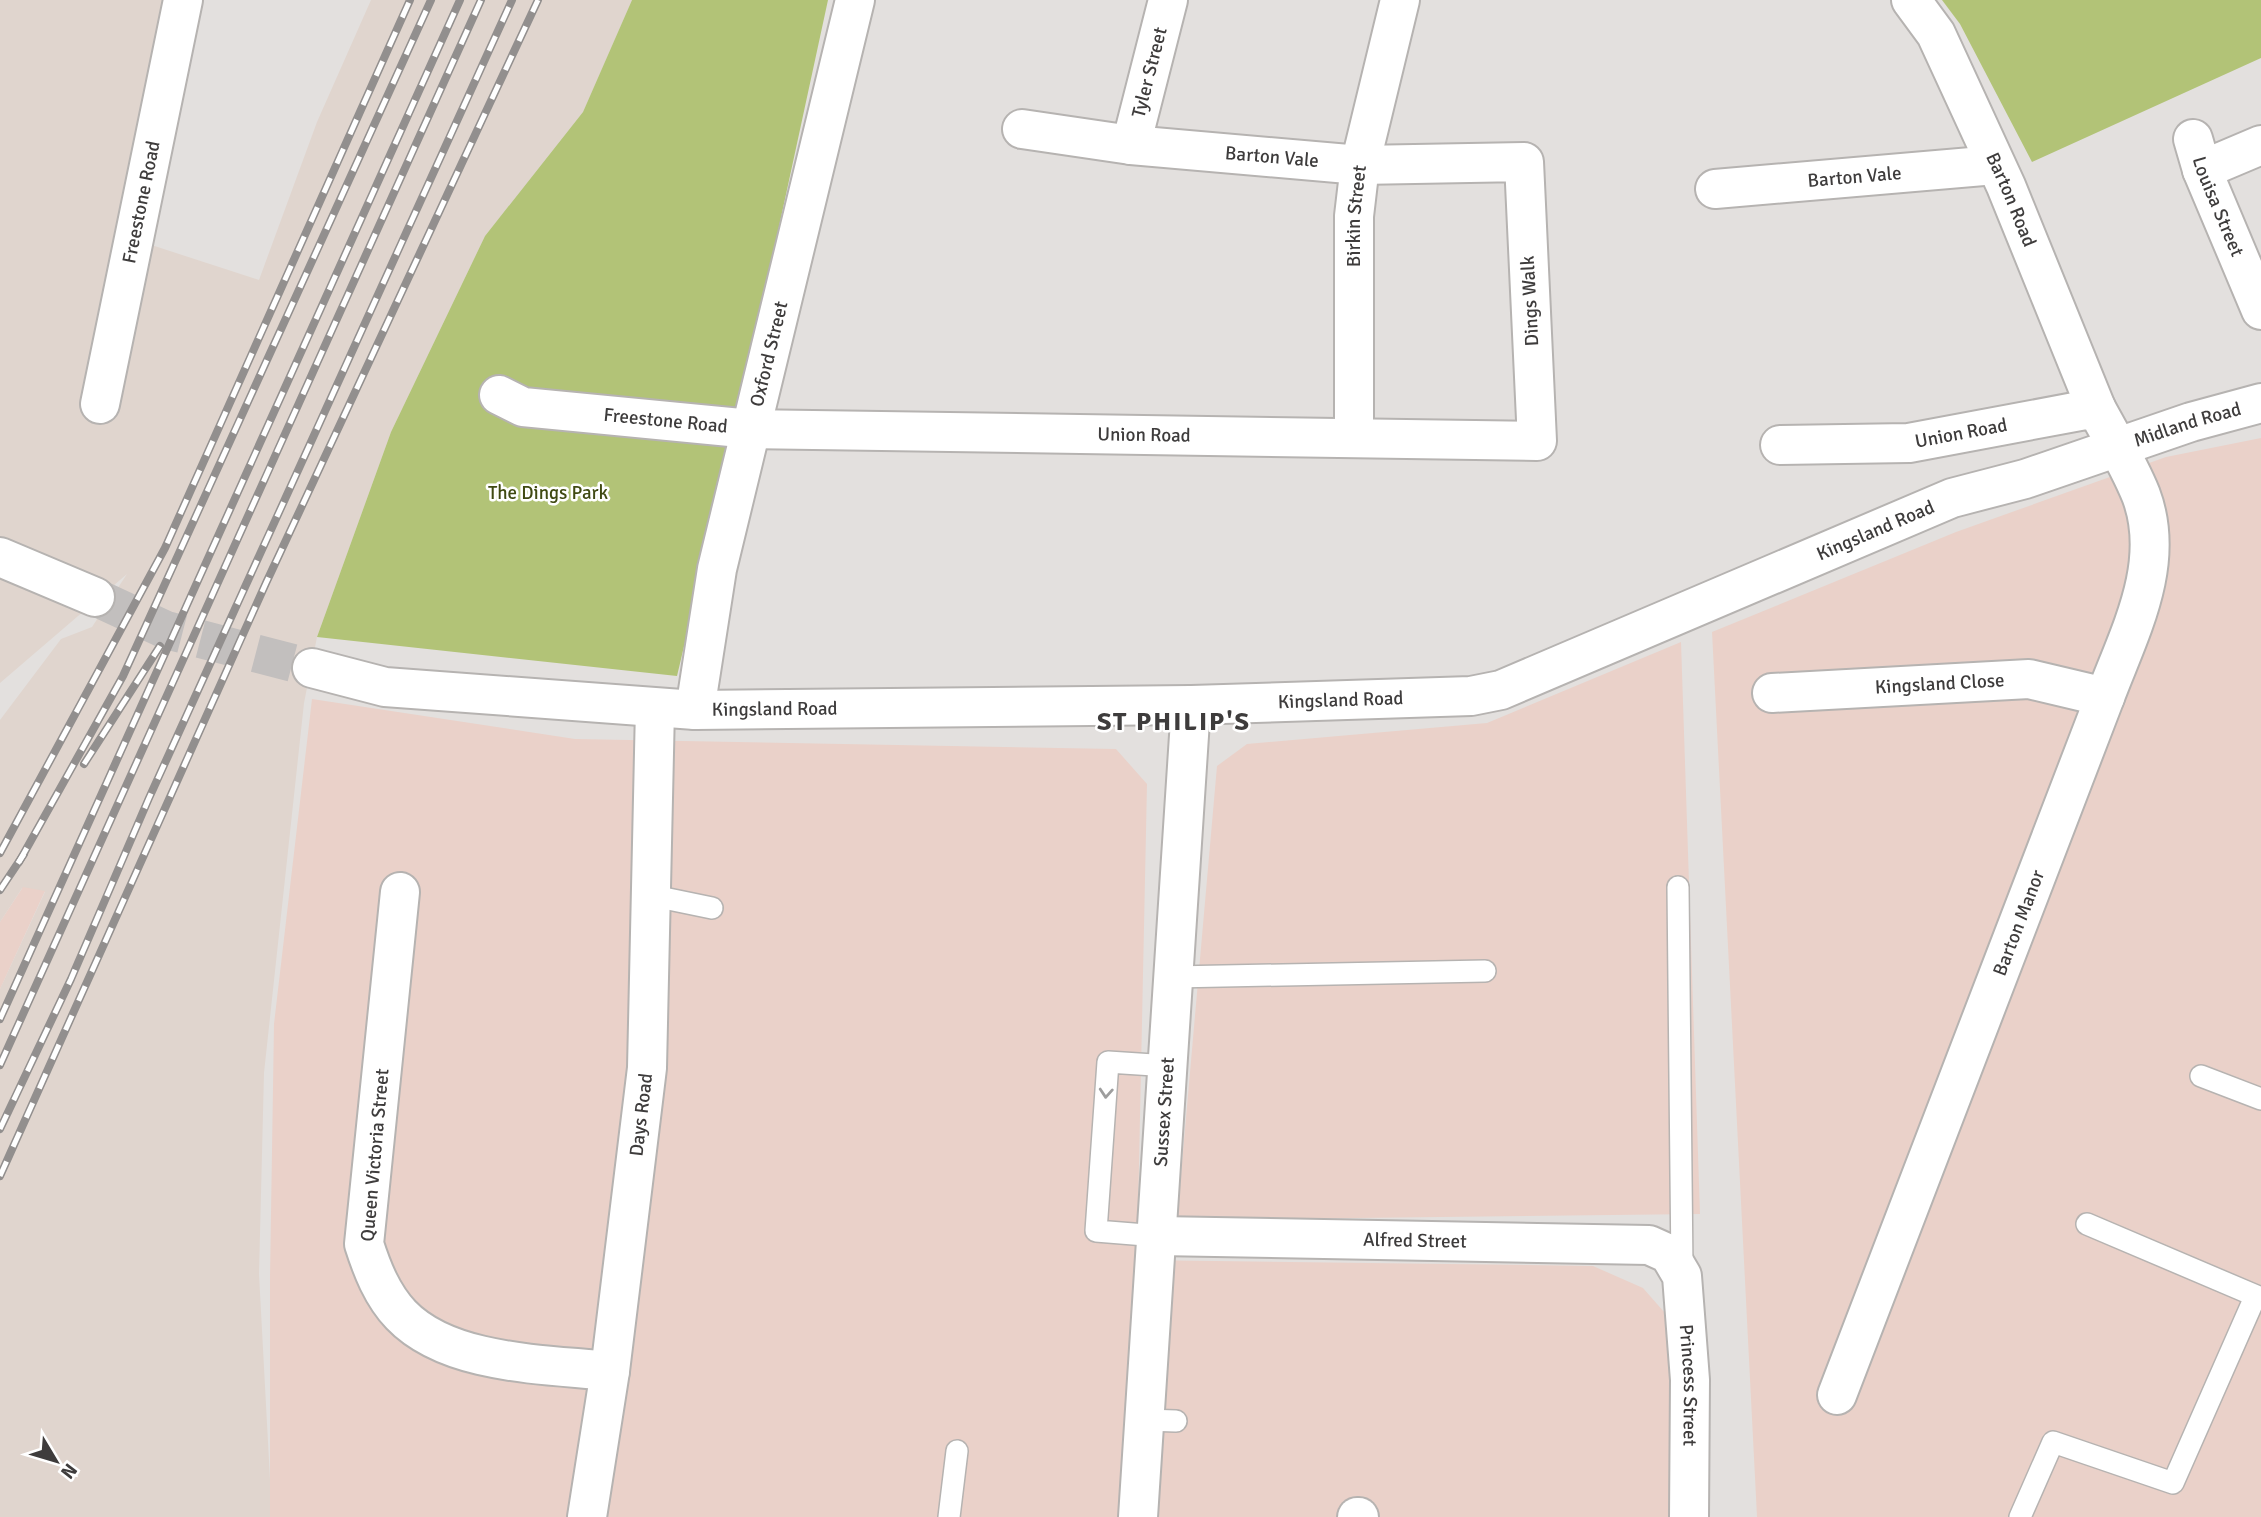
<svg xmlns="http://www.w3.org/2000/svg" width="2261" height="1517" font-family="Signika,sans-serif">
  <rect width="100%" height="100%" fill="#e3e0de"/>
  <!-- built -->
  <path fill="#e0d5ce" d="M0,0H171L133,239L259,280L317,122L371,0H632L583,112L485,236L391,432L317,637L304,703L264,1073L259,1274L272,1517H0V989L45,892L22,888L0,922V720L61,639L92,627L127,574L0,683Z"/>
  <!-- industrial -->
  <g fill="#ead1c9">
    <path d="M2261,438V1517H1757L1712,632L1956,532L2166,457Z"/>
    <path d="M1681,642L1700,1214L1177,1220L1217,766L1247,744L1487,723Z"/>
    <path d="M312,699L575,739L1116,749L1147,784L1137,1260L1593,1266L1643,1288L1672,1321L1690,1517H270V1277L274,1024Z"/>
    <path d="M23,887L45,891L0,989V922Z"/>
  </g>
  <!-- green -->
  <g fill="#b2c377">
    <path d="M632,0H828L734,435L677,676L317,637L391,432L485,236L583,112Z"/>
    <path d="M1942,0H2261V58L2032,162L1960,24Z"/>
  </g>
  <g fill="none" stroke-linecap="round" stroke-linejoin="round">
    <!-- minor-tunnel -->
    <path stroke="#c2bfbe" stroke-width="38" stroke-dasharray="38 19" stroke-linecap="butt" d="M95,597L166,630L312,668"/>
    <!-- service casing -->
    <g stroke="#b6b3b1" stroke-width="24">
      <g id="service">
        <path d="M1678,887L1682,1270"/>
        <path d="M649,895L712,908"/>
        <path d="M1174,977L1485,971"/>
        <path d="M2201,1076L2261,1099"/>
        <path d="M2087,1224L2261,1298"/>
        <path d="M1158,1236L1096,1231L1108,1062L1169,1066"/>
        <path d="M1145,1420L1176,1421"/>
        <path d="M949,1517L957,1451"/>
        <path d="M2020,1517L2053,1442L2173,1483L2255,1297"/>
      </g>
    </g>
    <!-- minor casing -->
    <g stroke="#b6b3b1" stroke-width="42">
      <g id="minor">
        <path id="s1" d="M1911,0L1936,34L2006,186L2096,408"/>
        <path id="s2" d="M2193,139L2202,170L2261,310"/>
        <path id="s3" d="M1131,145L1168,0"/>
        <path d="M2202,170L2261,145"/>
        <path id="s4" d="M1715,189L1995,165"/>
        <path id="s5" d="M499,395L523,407L751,429L1537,441L1524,162L1360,165L1131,145L1022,129"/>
        <path id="s6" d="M100,404L183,0"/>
        <path id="s7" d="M1354,438V216L1360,165L1400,0"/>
        <path id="s8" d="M1780,445L1909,443L2096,408C2111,436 2129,465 2141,495C2167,564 2129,633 2105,697L1837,1395"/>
        <path d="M0,557L95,597"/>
        <path id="s9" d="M312,668L385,687L695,710L1191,705L1471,696L1501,690L1952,498L2025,479L2191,422L2261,403"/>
        <path id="s10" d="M1772,693L2029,679L2105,697"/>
        <path id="s11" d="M695,710L717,569L855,0"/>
        <path d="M400,892L364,1244C372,1269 382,1295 401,1315C449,1365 545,1364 610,1371"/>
        <path id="s12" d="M1158,1236L1649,1245L1669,1254L1682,1276L1690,1380L1689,1517"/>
        <path id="s13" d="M587,1517L610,1371L647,1068L655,708"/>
        <path id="s14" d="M1138,1517L1191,705"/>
        <path d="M1357,1517H1359"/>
      </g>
    </g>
    <!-- service -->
    <use href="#service" stroke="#fff" stroke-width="21"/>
    <!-- minor -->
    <use href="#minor" stroke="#fff" stroke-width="38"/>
    <!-- rail casing -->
    <g stroke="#928f8e" stroke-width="8">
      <g id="rail">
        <path d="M84,764L160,646"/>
        <path d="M0,853L165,548L410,0"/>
        <path d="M19,862L123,676L431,0"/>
        <path d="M0,890L24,854"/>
        <path d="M0,1019L460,0"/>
        <path d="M0,1065L481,0"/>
        <path d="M0,1129L71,979L149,798L512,0"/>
        <path d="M0,1176L266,583L538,0"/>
      </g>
    </g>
    <!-- rail -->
    <use href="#rail" stroke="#fff" stroke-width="5" stroke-dasharray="16" stroke-linecap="butt"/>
  </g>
  <!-- one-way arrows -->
  <defs><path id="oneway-chevron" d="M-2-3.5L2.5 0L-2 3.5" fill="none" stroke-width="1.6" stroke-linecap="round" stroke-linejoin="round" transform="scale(1.75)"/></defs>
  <use stroke="#9e9e9e" href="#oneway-chevron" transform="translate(1106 1093) rotate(94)"/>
  <g text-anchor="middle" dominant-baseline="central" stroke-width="5" stroke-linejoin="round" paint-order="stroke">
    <!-- street labels -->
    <g font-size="19" fill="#3e3c3c" stroke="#fff">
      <text stroke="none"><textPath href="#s3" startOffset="75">Tyler Street</textPath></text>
      <text transform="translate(1272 157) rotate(5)">Barton Vale</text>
      <text stroke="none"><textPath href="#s4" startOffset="140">Barton Vale</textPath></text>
      <text stroke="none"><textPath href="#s1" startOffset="224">Barton Road</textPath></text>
      <text stroke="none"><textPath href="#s6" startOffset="206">Freestone Road</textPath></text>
      <text stroke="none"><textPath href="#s2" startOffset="72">Louisa Street</textPath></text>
      <text stroke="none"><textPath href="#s7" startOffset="222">Birkin Street</textPath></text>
      <text transform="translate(1530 301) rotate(-93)">Dings Walk</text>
      <text stroke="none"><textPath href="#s11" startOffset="364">Oxford Street</textPath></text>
      <text stroke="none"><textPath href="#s5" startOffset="170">Freestone Road</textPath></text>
      <text stroke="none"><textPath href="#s9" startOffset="1930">Midland Road</textPath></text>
      <text stroke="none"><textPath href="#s8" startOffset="182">Union Road</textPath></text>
      <text stroke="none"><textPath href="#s5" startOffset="649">Union Road</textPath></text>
      <text stroke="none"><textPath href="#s9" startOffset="1600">Kingsland Road</textPath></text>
      <text stroke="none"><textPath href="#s10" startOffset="168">Kingsland Close</textPath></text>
      <text stroke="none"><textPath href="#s9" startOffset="1032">Kingsland Road</textPath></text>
      <text stroke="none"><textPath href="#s9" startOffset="466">Kingsland Road</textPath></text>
      <text transform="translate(2019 923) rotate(-69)">Barton Manor</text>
      <text stroke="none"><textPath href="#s14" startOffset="406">Sussex Street</textPath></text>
      <text stroke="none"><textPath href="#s13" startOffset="406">Days Road</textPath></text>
      <text transform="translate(375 1155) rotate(-85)">Queen Victoria Street</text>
      <text stroke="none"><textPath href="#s12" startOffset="257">Alfred Street</textPath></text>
      <text stroke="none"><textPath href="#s12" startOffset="648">Princess Street</textPath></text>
    </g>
    <!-- park labels -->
    <g font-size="19" fill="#404a12" stroke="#fff">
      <text x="548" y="493">The Dings Park</text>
    </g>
    <!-- district labels -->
    <g font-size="26" font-weight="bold" letter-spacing="2" fill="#3e3c3c" stroke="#fff">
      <text x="1174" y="722">ST PHILIP'S</text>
    </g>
  </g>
  <!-- north arrow -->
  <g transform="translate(56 1461) rotate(128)" stroke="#ffffff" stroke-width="5" paint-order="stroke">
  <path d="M0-5L12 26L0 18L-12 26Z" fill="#3e3c3c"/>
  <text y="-10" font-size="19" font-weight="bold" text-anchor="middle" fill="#3e3c3c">N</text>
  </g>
</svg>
